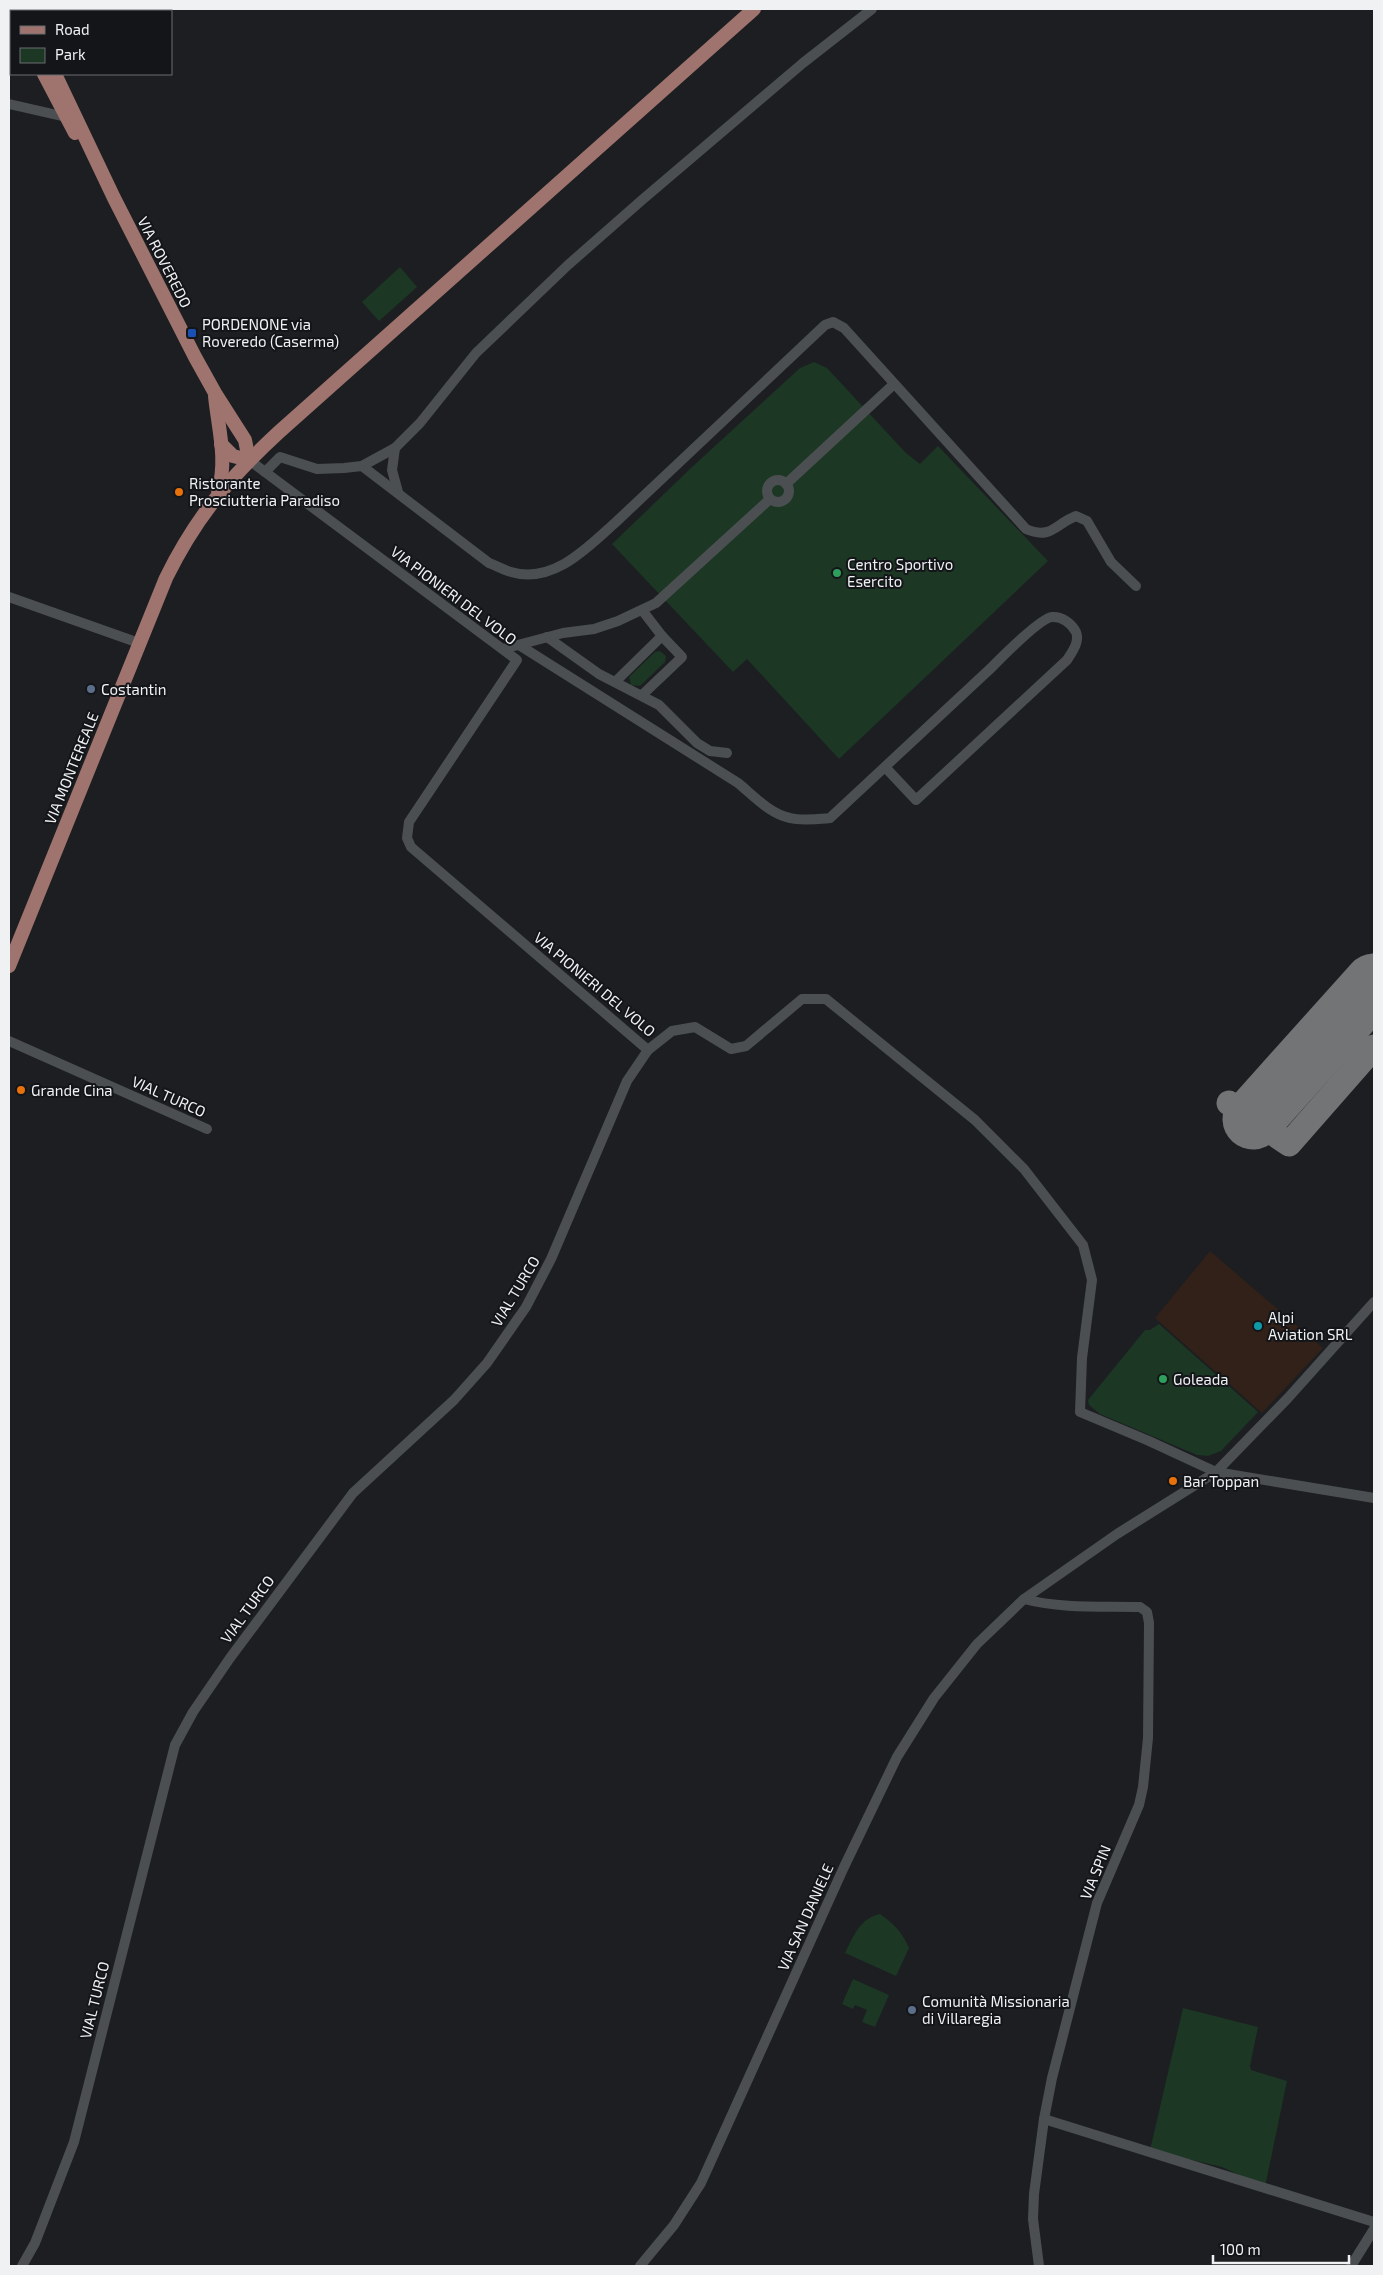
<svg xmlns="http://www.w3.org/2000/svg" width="1383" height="2275" font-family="'Exo 2',sans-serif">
  <rect width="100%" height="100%" fill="#1c1e21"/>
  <!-- industrial -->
  <path fill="#312118" d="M1210,1251L1323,1348L1262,1413L1155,1318Z"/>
  <!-- green -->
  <g fill="#1c3724">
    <path d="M400,267L417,287L379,321L362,302Z"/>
    <path d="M814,362L827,368L906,453L920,464L938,446L1048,561L839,759L747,659L733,672L612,544L691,468L800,368Z"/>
    <path d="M660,651L666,656L665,662L640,686L631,685L629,677L655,652Z"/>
    <path d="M1159,1324L1258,1412L1221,1451L1208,1456L1197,1455L1100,1414L1089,1405L1088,1400L1145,1330H1150Z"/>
    <path d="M880,1914C894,1924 902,1932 909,1948L896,1976L845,1953C853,1937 860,1918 880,1914Z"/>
    <path d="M853,1979L889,1995L875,2027L862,2022L867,2010L855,2005L853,2009L842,2004Z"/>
    <path d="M1183,2008L1258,2027L1250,2066L1251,2070L1287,2081L1265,2187L1222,2167L1150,2150Z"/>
  </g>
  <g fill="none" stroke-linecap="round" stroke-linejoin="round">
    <!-- taxiway -->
    <path stroke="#727476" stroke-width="25" d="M1229,1103L1289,1144L1374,1047"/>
    <!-- runway -->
    <path stroke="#727476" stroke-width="61" d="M1253,1119L1374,984"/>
    <!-- minor -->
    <g stroke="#4c4f52" stroke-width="10">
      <path d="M9,104L66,117"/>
      <path d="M395,448L392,470L398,492"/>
      <path d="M249,460L517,660L409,822L407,838L411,847L648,1050L672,1031L695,1027L731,1049L746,1046L802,999H826L975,1120L1024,1169L1083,1245L1092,1280L1082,1358L1080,1412L1149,1441L1216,1472L1374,1498"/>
      <path d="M362,466L489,563C497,566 504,570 511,572C553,585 588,547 616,522L825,325L833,322L844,328L1026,529C1051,540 1055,524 1076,516L1087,521L1111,562L1136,586"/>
      <path d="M265,472L280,457L317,469L344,468L362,466L395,448L420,423L476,353L568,265L642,200L803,63L872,9"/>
      <circle cx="778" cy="491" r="11"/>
      <path d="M786,484L894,384"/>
      <path d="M9,597L139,643"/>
      <path d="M642,610L662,636"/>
      <path d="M547,637L599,674L659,705L697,743L710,751L727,753"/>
      <path d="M519,645L738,783C754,796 770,814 790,818C802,821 818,819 830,818C884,768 937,718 991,668C1001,658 1040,618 1052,617C1062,616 1072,624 1076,632C1080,642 1072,652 1067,660L916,800L885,767"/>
      <path d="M503,649L563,633L594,629L618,621L656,603L770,499"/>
      <path d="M615,682L662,636L682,657L642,695"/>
      <path d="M9,1041L207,1129"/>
      <path d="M1024,1599C1062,1609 1102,1606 1140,1607L1147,1612L1149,1623L1148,1738L1143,1787L1139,1805L1097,1903L1052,2078L1044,2119L1034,2194L1033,2219L1039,2266"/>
      <path d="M1044,2119L1374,2222"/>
      <path d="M22,2266L35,2243L74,2142L175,1745L193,1712L230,1658L353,1493L454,1400L487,1363L526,1307L551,1259L627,1081L648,1050"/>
      <path d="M640,2266L674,2225L701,2183L844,1867L897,1757L934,1698L977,1644L1024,1599L1117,1534L1216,1472L1288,1398L1374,1302"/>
      <path d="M1351,2266L1374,2229"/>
    </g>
    <!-- major -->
    <g stroke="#9f736e" stroke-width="14">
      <path d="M21,9L22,11"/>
      <path d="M44,74L75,133"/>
      <path d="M55,74L114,198L195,357L215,393L245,440L249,460"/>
      <path d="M215,396C218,427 228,461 218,491"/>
      <path d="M221,444L233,456L249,460"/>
      <path d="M9,966L166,578C196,517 229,478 279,432L754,9"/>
    </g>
  </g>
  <!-- markers -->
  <rect fill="#1a4fb4" stroke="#131518" stroke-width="2" x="187" y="328" width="10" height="10" rx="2.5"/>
  <g fill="#e8710a" stroke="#131518" stroke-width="2">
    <circle cx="179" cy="492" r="5"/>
    <circle cx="21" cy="1090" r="5"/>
    <circle cx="1173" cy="1481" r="5"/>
  </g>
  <g fill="#2e9e5b" stroke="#131518" stroke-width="2">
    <circle cx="837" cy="573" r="5"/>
    <circle cx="1163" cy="1379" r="5"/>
  </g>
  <g fill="#5c6f8a" stroke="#131518" stroke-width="2">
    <circle cx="91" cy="689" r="5"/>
    <circle cx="912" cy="2010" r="5"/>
  </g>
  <circle fill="#0f9aa8" stroke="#131518" stroke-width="2" cx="1258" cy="1326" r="5"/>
  <g text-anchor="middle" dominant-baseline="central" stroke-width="4" stroke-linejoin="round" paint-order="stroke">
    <!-- street labels -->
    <g font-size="15" fill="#eff1f3" stroke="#131518">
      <text transform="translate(165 262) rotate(63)">VIA ROVEREDO</text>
      <text transform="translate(454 595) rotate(37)">VIA PIONIERI DEL VOLO</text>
      <text transform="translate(71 768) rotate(-68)">VIA MONTEREALE</text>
      <text transform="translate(595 984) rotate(40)">VIA PIONIERI DEL VOLO</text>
      <text transform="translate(169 1096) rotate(24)">VIAL TURCO</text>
      <text transform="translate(515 1291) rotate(-59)">VIAL TURCO</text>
      <text transform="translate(247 1609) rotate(-54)">VIAL TURCO</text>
      <text transform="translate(1095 1872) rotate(-68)">VIA SPIN</text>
      <text transform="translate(805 1917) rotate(-66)">VIA SAN DANIELE</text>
      <text transform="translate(94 2000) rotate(-76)">VIAL TURCO</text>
    </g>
    <!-- poi labels -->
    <g font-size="15" fill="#eff1f3" stroke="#131518" text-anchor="start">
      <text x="202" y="324">PORDENONE via<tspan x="202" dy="17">Roveredo (Caserma)</tspan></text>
      <text x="189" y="483">Ristorante<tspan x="189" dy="17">Prosciutteria Paradiso</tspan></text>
      <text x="847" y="564">Centro Sportivo<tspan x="847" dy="17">Esercito</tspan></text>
      <text x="101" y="689">Costantin</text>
      <text x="31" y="1090">Grande Cina</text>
      <text x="1268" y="1317">Alpi<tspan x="1268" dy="17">Aviation SRL</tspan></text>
      <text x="1173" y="1379">Goleada</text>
      <text x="1183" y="1481">Bar Toppan</text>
      <text x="922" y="2001">Comunità Missionaria<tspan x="922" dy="17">di Villaregia</tspan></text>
    </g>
  </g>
  <!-- border -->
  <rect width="1383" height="2275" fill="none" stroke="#eff1f3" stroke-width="20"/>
  <!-- legend -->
  <rect x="10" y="10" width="162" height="65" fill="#131518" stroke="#6b6d70"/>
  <rect x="20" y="26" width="25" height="8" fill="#9f736e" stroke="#6b6d70"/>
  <text x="55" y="35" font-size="15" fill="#eff1f3">Road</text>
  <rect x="20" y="48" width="25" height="15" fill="#1c3724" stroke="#6b6d70"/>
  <text x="55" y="60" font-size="15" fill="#eff1f3">Park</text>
  <!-- scale -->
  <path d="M1213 2255v8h136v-8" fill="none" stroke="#eff1f3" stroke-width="2.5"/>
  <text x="1220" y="2255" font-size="15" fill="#eff1f3" stroke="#131518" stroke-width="4" paint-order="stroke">100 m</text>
</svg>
